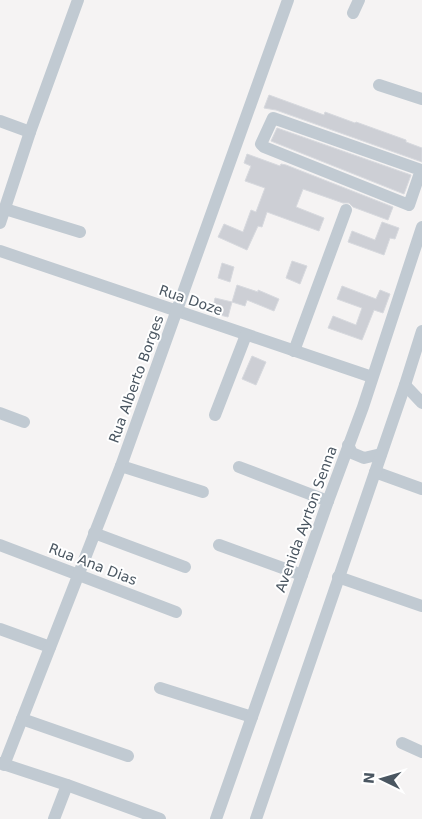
<svg xmlns="http://www.w3.org/2000/svg" width="422" height="819" font-family="'DejaVu Sans',sans-serif">
  <rect width="100%" height="100%" fill="#f5f3f3"/>
  <!-- building -->
  <g fill="#cdcfd5" stroke="#d7d9de">
    <path d="M269,95L324,115L325,112L355,123L356,122L406,140V142L422,148V162L276,110L264,108Z"/>
    <path d="M277,128L411,175L404,194L271,141Z"/>
    <path d="M247,154L280,166L281,164L286,165L393,207L388,220L353,207L349,203H343L303,189L296,207L324,218L319,231L267,212L262,227L258,226L247,250L218,237L224,224L243,232L251,210L256,212L265,188L245,181L251,166L244,163Z"/>
    <path d="M382,222L399,228L395,239L390,238L384,255L348,242L352,231L375,240Z"/>
    <path d="M292,261L307,266L300,284L286,278Z"/>
    <path d="M222,263L234,267L230,282L218,278Z"/>
    <path d="M237,285L258,292V290L279,299L274,311L247,300L245,306L232,302Z"/>
    <path d="M342,286L376,299L380,290L390,294L383,313L374,310L362,340L328,328L333,316L356,325L362,308L337,299Z"/>
    <path d="M215,298L232,302L228,317L212,313Z"/>
    <path d="M252,356L266,362L256,385L242,379Z"/>
  </g>
  <g fill="none" stroke-linecap="round" stroke-linejoin="round">
    <!-- minor -->
    <g stroke="#c1cad2" stroke-width="12">
      <path d="M353,13L359,0"/>
      <path d="M379,85L422,99"/>
      <path d="M273,118L421,170L409,205L264,147L261,144Z"/>
      <path d="M0,121L30,132"/>
      <path d="M5,209L80,232"/>
      <path d="M0,223L30,132L78,0"/>
      <path d="M0,251L372,377"/>
      <path d="M294,351L346,210"/>
      <path d="M405,385L422,403"/>
      <path d="M0,413L24,422"/>
      <path d="M215,415L246,335"/>
      <path d="M348,445L352,453L364,458L381,454"/>
      <path d="M121,466L203,492"/>
      <path d="M239,467L328,501"/>
      <path d="M375,472L422,489"/>
      <path d="M94,533L185,567"/>
      <path d="M0,545L176,612"/>
      <path d="M219,545L302,575"/>
      <path d="M338,577L422,606"/>
      <path d="M0,629L50,647"/>
      <path d="M160,688L252,717"/>
      <path d="M22,719L128,756"/>
      <path d="M402,743L422,752"/>
      <path d="M0,763L67,785L160,819"/>
      <path d="M4,765L121,466L288,0"/>
      <path d="M54,819L67,785"/>
      <path d="M216,819L328,501L363,407L422,227"/>
      <path d="M256,819L405,385L422,331"/>
    </g>
  </g>
  <g text-anchor="middle" dominant-baseline="central" stroke-width="4" stroke-linejoin="round" paint-order="stroke">
    <!-- street labels -->
    <g font-size="14" fill="#4a5661" stroke="#fff">
      <text transform="translate(191 300) rotate(19)">Rua Doze</text>
      <text transform="translate(136 379) rotate(-70)">Rua Alberto Borges</text>
      <text transform="translate(306 519) rotate(-70)">Avenida Ayrton Senna</text>
      <text transform="translate(93 564) rotate(21)">Rua Ana Dias</text>
    </g>
  </g>
  <!-- north arrow -->
  <g transform="translate(382 779) rotate(275)" stroke="#ffffff" stroke-width="4" paint-order="stroke">
  <path d="M0-4L9 19L0 12L-9 19Z" fill="#4a5661"/>
  <text y="-8" font-size="14" font-weight="bold" text-anchor="middle" fill="#4a5661">N</text>
  </g>
</svg>
